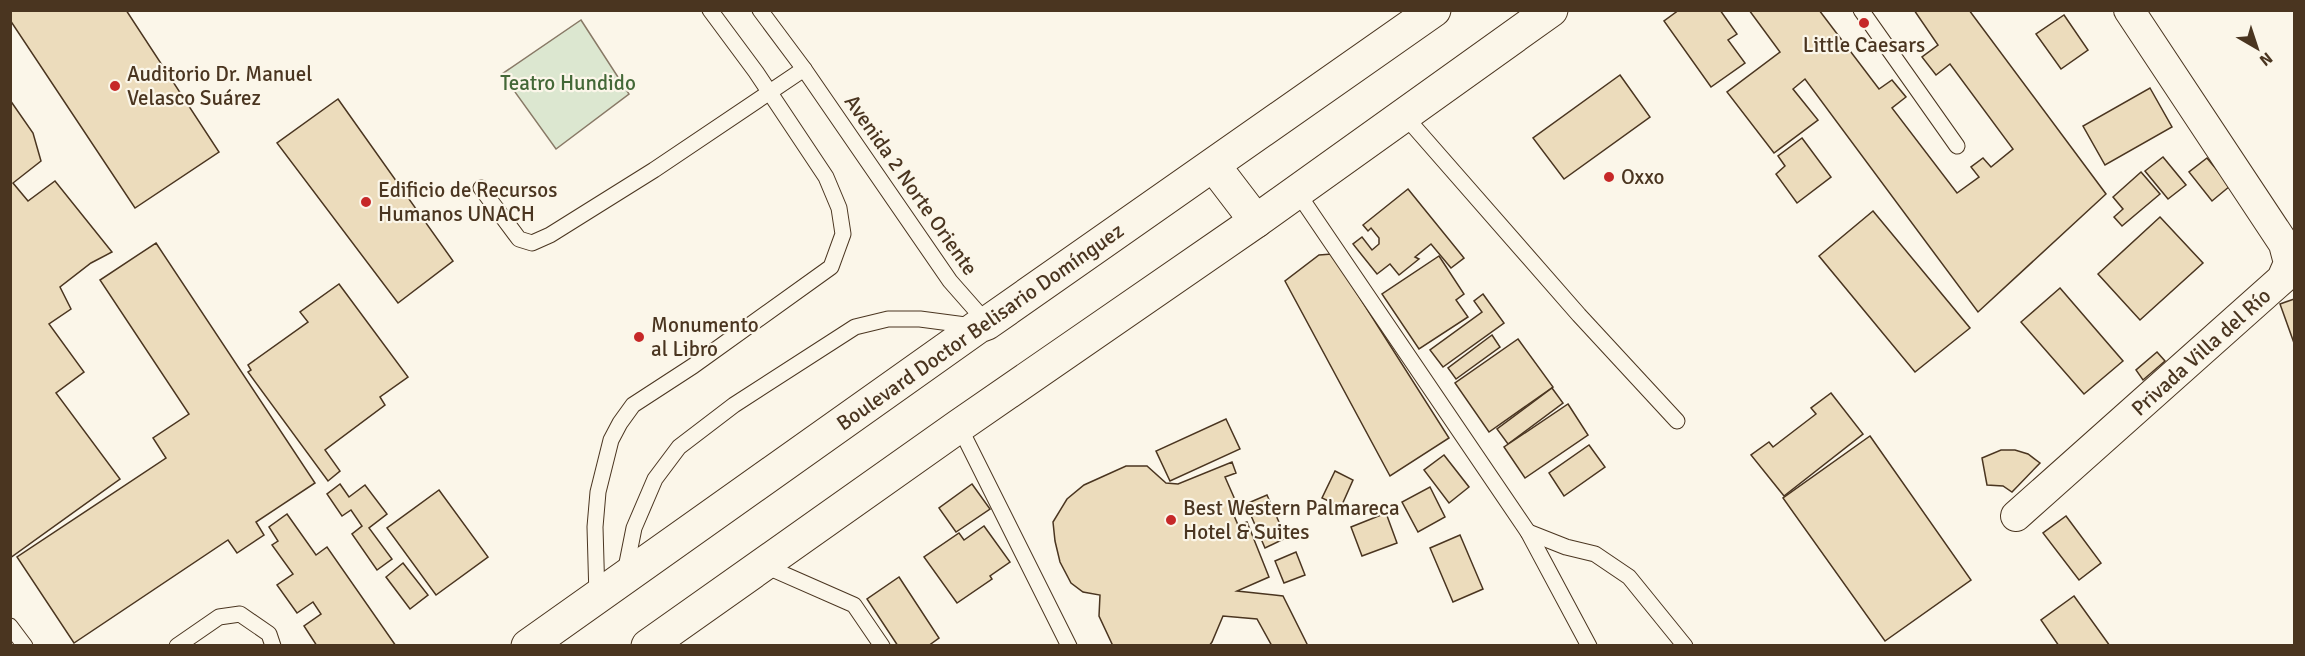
<svg xmlns="http://www.w3.org/2000/svg" width="2305" height="656" font-family="Signika,sans-serif">
  <rect width="100%" height="100%" fill="#fbf6e9"/>
  <!-- green -->
  <path fill="#dce7d0" stroke="#887966" stroke-width="1.5" d="M581,20L629,94L556,149L502,74Z"/>
  <!-- building -->
  <g fill="#ecdcbc" stroke="#4a3520" stroke-width="1.5">
    <path d="M10,10H126L219,152L135,208L10,20Z"/>
    <path d="M1679,10H1720L1737,34L1728,40L1745,63L1711,87L1664,21Z"/>
    <path d="M1749,10H1819L1879,89L1892,80L1906,97L1892,108L1957,193L1979,177L1971,167L1983,158L1991,167L2013,149L1950,64L1936,75L1922,57L1938,45L1914,10H1969L2106,194L1978,312L1805,79L1793,89L1818,120L1774,153L1727,92L1780,52Z"/>
    <path d="M2064,15L2088,50L2061,69L2036,34Z"/>
    <path d="M1620,75L1650,117L1564,179L1533,138Z"/>
    <path d="M2150,88L2172,127L2105,165L2083,126Z"/>
    <path d="M338,99L453,261L398,303L277,143Z"/>
    <path d="M10,100L33,133L41,161L13,183L28,201L55,181L112,252L91,263L60,287L71,309L49,324L84,372L56,393L120,479L10,558Z"/>
    <path d="M1802,138L1831,177L1797,203L1776,174L1785,166L1778,156Z"/>
    <path d="M2163,157L2186,185L2168,199L2145,171Z"/>
    <path d="M2207,158L2230,186L2212,201L2189,172Z"/>
    <path d="M2141,172L2160,194L2122,226L2114,217L2123,209L2113,197Z"/>
    <path d="M1408,189L1464,258L1451,268L1431,244L1415,257L1419,259L1399,275L1390,264L1377,274L1353,244L1362,237L1372,250L1379,244V238L1371,228L1368,231L1363,225Z"/>
    <path d="M1873,211L1970,328L1915,372L1819,256Z"/>
    <path d="M2160,217L2203,263L2140,320L2098,274Z"/>
    <path d="M156,243L315,483L256,522L264,535L237,553L228,540L74,643L17,557L166,458L153,438L189,414L100,280Z"/>
    <path d="M1332,254L1449,438L1390,476L1285,281L1319,255Z"/>
    <path d="M1439,256L1464,294L1456,300L1468,317L1419,349L1382,294Z"/>
    <path d="M339,284L408,377L380,397L385,405L325,450L340,471L328,481L248,372L251,370L248,365L308,322L300,312Z"/>
    <path d="M2060,288L2123,361L2084,394L2021,322Z"/>
    <path d="M1483,294L1504,323L1443,367L1430,350L1482,312L1474,301Z"/>
    <path d="M2294,299V343L2280,304Z"/>
    <path d="M1492,335L1500,347L1456,379L1448,368Z"/>
    <path d="M1518,339L1553,387L1489,432L1455,383Z"/>
    <path d="M2157,352L2165,361L2143,380L2136,370Z"/>
    <path d="M1552,388L1563,403L1508,444L1497,429Z"/>
    <path d="M1831,393L1863,434L1784,496L1751,455L1769,442L1773,447L1816,414L1811,408Z"/>
    <path d="M1568,404L1588,435L1525,478L1504,447Z"/>
    <path d="M1226,419L1240,449L1170,481L1156,451Z"/>
    <path d="M1870,436L1971,580L1885,641L1783,498Z"/>
    <path d="M1589,445L1605,467L1564,496L1549,473Z"/>
    <path d="M2001,450H2015L2028,454L2040,463L2012,492L2003,486L1987,485L1982,458Z"/>
    <path d="M1444,455L1469,487L1449,503L1424,470Z"/>
    <path d="M1232,462L1236,473L1225,477L1236,502L1230,506L1238,525L1247,522L1269,577L1237,591L1283,596L1308,646H1272L1257,619L1223,616L1212,642L1209,646H1113L1099,616L1100,595L1083,592L1071,583L1060,562L1055,541L1053,522L1067,499L1084,485L1126,466H1147L1166,483L1178,484Z"/>
    <path d="M1335,471L1353,480L1341,507L1322,498Z"/>
    <path d="M340,484L349,497L365,485L387,514L369,528L392,559L377,570L352,534L362,526L351,510L342,516L327,494Z"/>
    <path d="M972,484L990,509L956,532L939,508Z"/>
    <path d="M1430,487L1445,517L1418,532L1402,502Z"/>
    <path d="M439,490L488,557L436,595L387,528Z"/>
    <path d="M1267,495L1286,538L1265,548L1246,504Z"/>
    <path d="M1386,513L1397,543L1362,556L1351,527Z"/>
    <path d="M287,514L316,555L327,547L396,646H317L304,626L321,614L313,602L297,613L277,585L293,574L272,545L278,541L269,527Z"/>
    <path d="M2066,516L2101,563L2079,580L2043,533Z"/>
    <path d="M984,526L1010,562L990,576L992,579L957,603L924,557L959,533L964,540Z"/>
    <path d="M1460,535L1483,589L1453,602L1430,548Z"/>
    <path d="M1296,552L1305,575L1284,583L1275,561Z"/>
    <path d="M403,563L428,595L410,609L386,577Z"/>
    <path d="M899,577L939,638L928,646H898L867,599Z"/>
    <path d="M2074,596L2110,646H2059L2041,620Z"/>
  </g>
  <g fill="none" stroke-linecap="round" stroke-linejoin="round">
    <!-- service casing -->
    <g stroke="#4a3520" stroke-width="17">
      <g id="service">
        <path d="M760,10L804,69L950,281L987,323"/>
        <path d="M1861,10L1957,146"/>
        <path d="M1403,114L1579,315L1677,421"/>
        <path d="M481,188L519,239L532,243L550,235L654,170L804,69"/>
        <path d="M1297,192L1528,532L1589,646"/>
        <path d="M959,426L1069,646"/>
        <path d="M1528,532L1566,547L1595,554L1629,577L1685,646"/>
        <path d="M763,565L854,605L882,646"/>
        <path d="M625,573L634,528L655,479L679,447L734,405L855,327L888,319H920L973,326"/>
        <path d="M597,597L595,527L598,492L611,440L620,423L633,405L693,366L831,267L843,234L839,208L826,177L756,72L710,10"/>
        <path d="M10,626L25,646"/>
        <path d="M177,646L219,617L240,614L269,634L273,646"/>
      </g>
    </g>
    <!-- minor casing -->
    <g stroke="#4a3520" stroke-width="32">
      <path id="minor" d="M2016,516L2282,279L2289,263L2284,244L2129,10"/>
    </g>
    <!-- primary casing -->
    <g stroke="#4a3520" stroke-width="35">
      <g id="primary">
        <path d="M1214,166L1256,221"/>
        <path d="M528,646L979,326L987,323L1434,10"/>
        <path d="M648,646L959,426L1256,221L1551,10"/>
      </g>
    </g>
    <!-- service -->
    <use href="#service" stroke="#fbf6e9" stroke-width="15"/>
    <!-- minor -->
    <use href="#minor" stroke="#fbf6e9" stroke-width="30"/>
    <!-- primary -->
    <use href="#primary" stroke="#fbf6e9" stroke-width="33"/>
  </g>
  <!-- markers -->
  <g fill="#c62828" stroke="#fbf6e9" stroke-width="2">
    <circle cx="1864" cy="23" r="6"/>
    <circle cx="115" cy="86" r="6"/>
    <circle cx="1609" cy="177" r="6"/>
    <circle cx="366" cy="202" r="6"/>
    <circle cx="639" cy="337" r="6"/>
    <circle cx="1171" cy="520" r="6"/>
  </g>
  <g text-anchor="middle" dominant-baseline="central" stroke-width="4.5" stroke-linejoin="round" paint-order="stroke">
    <!-- poi labels -->
    <g font-size="21" fill="#4a3520" stroke="#fbf6e9" text-anchor="start">
      <text x="1864" y="45" text-anchor="middle">Little Caesars</text>
      <text x="127" y="74">Auditorio Dr. Manuel<tspan x="127" dy="24">Velasco Suárez</tspan></text>
      <text x="1621" y="177">Oxxo</text>
      <text x="378" y="190">Edificio de Recursos<tspan x="378" dy="24">Humanos UNACH</tspan></text>
      <text x="651" y="325">Monumento<tspan x="651" dy="24">al Libro</tspan></text>
      <text x="1183" y="508">Best Western Palmareca<tspan x="1183" dy="24">Hotel &amp; Suites</tspan></text>
    </g>
    <!-- park labels -->
    <g font-size="21" fill="#436837" stroke="#fbf6e9">
      <text x="568" y="83">Teatro Hundido</text>
    </g>
    <!-- street labels -->
    <g font-size="21" fill="#4a3520" stroke="#fbf6e9">
      <text transform="translate(911 185) rotate(55)">Avenida 2 Norte Oriente</text>
      <text transform="translate(980 327) rotate(-35)">Boulevard Doctor Belisario Domínguez</text>
      <text transform="translate(2201 352) rotate(-42)">Privada Villa del Río</text>
    </g>
  </g>
  <!-- border -->
  <rect width="2305" height="656" fill="none" stroke="#4a3520" stroke-width="24"/>
  <!-- north arrow -->
  <g transform="translate(2257 48) rotate(141)" stroke="#fbf6e9" stroke-width="4.5" paint-order="stroke">
  <path d="M0-4.5L10 22L0 15L-10 22Z" fill="#4a3520"/>
  <text y="-9" font-size="16" font-weight="bold" text-anchor="middle" fill="#4a3520">N</text>
  </g>
</svg>
